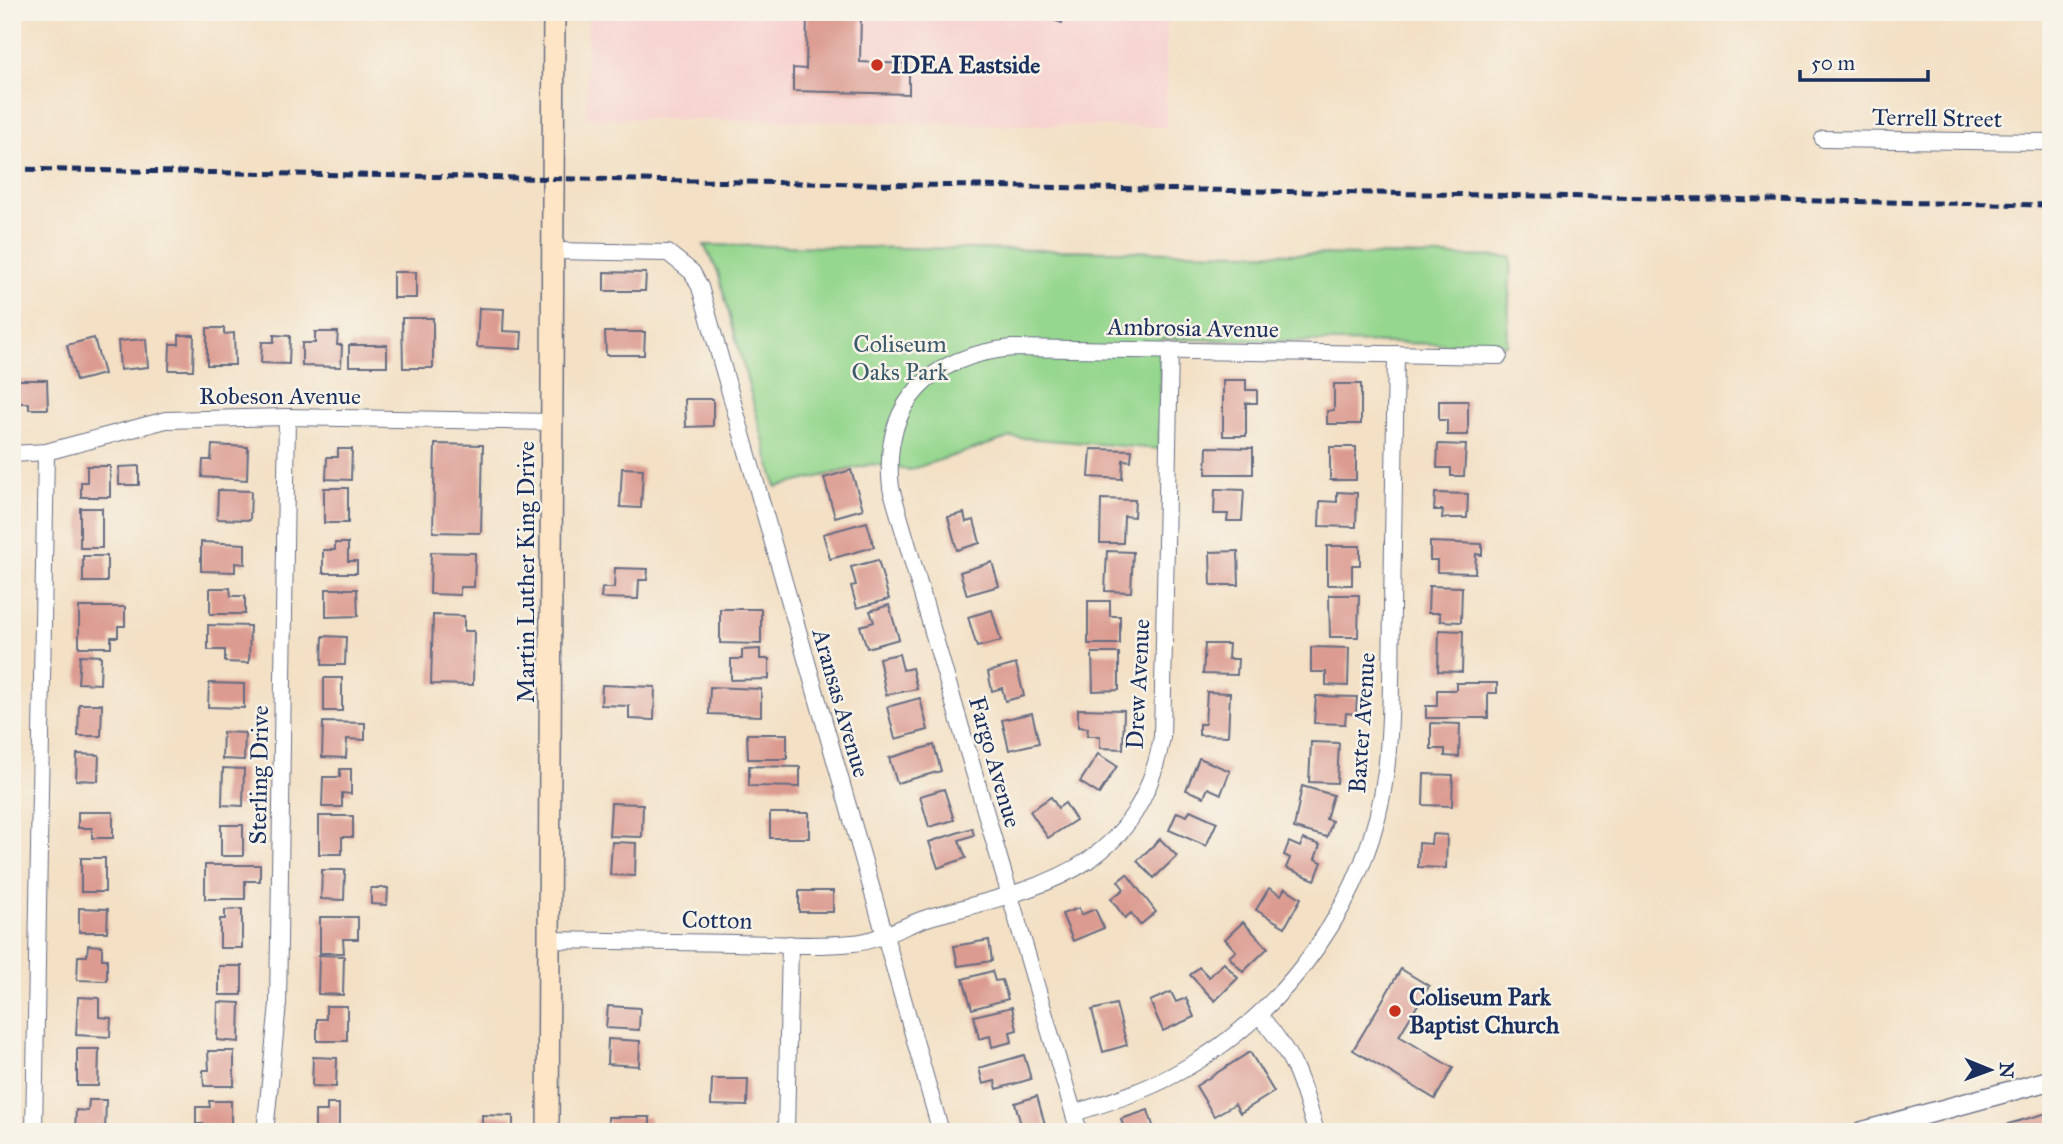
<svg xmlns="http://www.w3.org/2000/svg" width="2063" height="1144" font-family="'IM FELL Great Primer',serif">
  <rect width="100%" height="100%" fill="#f7f3e8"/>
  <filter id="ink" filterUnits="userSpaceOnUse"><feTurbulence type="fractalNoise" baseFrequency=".0143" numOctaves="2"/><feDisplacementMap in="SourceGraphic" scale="14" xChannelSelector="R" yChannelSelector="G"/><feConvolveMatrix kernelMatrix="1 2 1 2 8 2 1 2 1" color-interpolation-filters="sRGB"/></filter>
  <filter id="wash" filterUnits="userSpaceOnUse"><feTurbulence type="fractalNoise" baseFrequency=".00686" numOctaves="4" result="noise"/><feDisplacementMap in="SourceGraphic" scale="28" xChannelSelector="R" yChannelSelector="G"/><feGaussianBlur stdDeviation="1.57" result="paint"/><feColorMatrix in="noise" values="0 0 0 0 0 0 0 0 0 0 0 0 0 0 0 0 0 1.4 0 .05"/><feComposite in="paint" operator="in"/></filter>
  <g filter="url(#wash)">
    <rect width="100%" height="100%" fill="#f3e0c5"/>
    <!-- built -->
    <path fill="#f7d0ce" d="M588,12H1167L1166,127L586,118Z"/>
    <!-- green -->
    <path fill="#95d78e" stroke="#588376" stroke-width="2" d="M704,245L1511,257L1507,345L1161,339L1159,449L1011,437L909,470L872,464L776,487L718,272Z"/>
    <g id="blocks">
      <!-- building -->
      <g fill="#dc9b91">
        <path d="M807,12H861L860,62L909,64V94L793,91V68L806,69Z"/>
        <path d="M1030,12H1065L1062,23Z"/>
        <rect x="393" y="272" width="23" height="26"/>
        <path d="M604,272L646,273L645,291H604Z"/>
        <path d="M479,308L504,309L503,331L522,332L521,349L477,347Z"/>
        <path d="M402,318H433V368H403Z"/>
        <path d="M207,328H224V334L234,333L235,365H207Z"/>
        <path d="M315,332H338L337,345H342L341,367L302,366V343H315Z"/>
        <path d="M605,332H645L644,355H606Z"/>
        <path d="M179,335H194L193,370H169L170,344H179Z"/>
        <path d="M274,335L290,336L289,364L261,363L262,342H274Z"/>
        <path d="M94,338L104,374L76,381L67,345Z"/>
        <path d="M146,339L148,367L120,370L118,341Z"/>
        <rect x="349" y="345" width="38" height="21"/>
        <path d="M12,380H47L48,409H29V403H16V415H12Z"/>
        <path d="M1223,380H1246V390H1257V403H1246V436H1223Z"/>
        <path d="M1334,384H1361V424H1327V411L1334,410Z"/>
        <path d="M685,399H713V426L686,427Z"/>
        <path d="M1439,401H1468V435H1447V420H1439Z"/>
        <path d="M435,444L483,445L481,533L433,532Z"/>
        <path d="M1438,444L1466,445L1464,476H1451V468H1437Z"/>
        <path d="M212,445L248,447L247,480L202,477L203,460H211Z"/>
        <path d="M1207,447L1253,448V474H1206Z"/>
        <rect x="1330" y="447" width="26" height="33"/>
        <path d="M338,449H352L351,480L326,479L327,457H338Z"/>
        <path d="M1091,449L1132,450L1131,461L1123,460L1122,479L1089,477Z"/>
        <path d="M87,466H110V497H81V482H87Z"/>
        <path d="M139,466V485H119V467Z"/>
        <path d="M622,468L643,469L641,508L620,507Z"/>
        <path d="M851,470L863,509L835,517L824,478Z"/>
        <rect x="324" y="488" width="24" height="35"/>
        <path d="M1215,489L1244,490L1242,521H1227L1228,514H1214Z"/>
        <path d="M218,490L251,491L250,520L217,519Z"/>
        <path d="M1337,492L1357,493L1356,527L1319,526L1320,501L1337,502Z"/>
        <path d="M1435,493L1468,494L1467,518H1442L1443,510H1434Z"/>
        <path d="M1101,499L1135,500L1134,517L1124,516L1123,543H1100Z"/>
        <rect x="80" y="508" width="22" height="40"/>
        <path d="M964,513L966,522L974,520L980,543L957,550L948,517Z"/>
        <path d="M867,522L874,547L830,559L823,534Z"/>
        <path d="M201,542L245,544V564L235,563V572L201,571Z"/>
        <path d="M1430,542L1482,544V555L1476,554L1475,573L1437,572V560H1430Z"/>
        <path d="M335,543H348V561H357V573H323V550H335Z"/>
        <path d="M1327,546H1360V565H1352V585H1327Z"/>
        <path d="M1107,551L1133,552L1131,592L1105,591Z"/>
        <path d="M1238,551L1239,585H1211L1210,552Z"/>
        <path d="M431,552L475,553L474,587H460V595L430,594Z"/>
        <rect x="83" y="556" width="24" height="26"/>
        <path d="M878,560L889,599L857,608L851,586L856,585L851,567Z"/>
        <path d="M992,562L999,586L967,595L960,572Z"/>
        <path d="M615,568L648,569L647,580H639L638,599L601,598L602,588H614Z"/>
        <path d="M1429,586L1462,587L1461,622L1440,621V613H1428Z"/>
        <path d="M210,588H230L231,596H245V614H210Z"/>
        <path d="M326,589H357L358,616L326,617Z"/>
        <path d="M1329,595H1359L1358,637H1330Z"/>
        <path d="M1088,601H1110V616H1120V644H1088Z"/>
        <path d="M889,605L899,639L867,648L860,626L874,622L870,611Z"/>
        <path d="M79,607H125V626H118V637H111V647H79Z"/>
        <path d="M720,609H761V644L720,643Z"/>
        <path d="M992,610L1001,641L977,647L968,617Z"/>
        <path d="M433,615L464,616V631H474L473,685L431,684Z"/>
        <path d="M208,625L250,626L249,663L225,662V650H208Z"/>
        <path d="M1439,630L1463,631L1462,672L1438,671Z"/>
        <path d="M323,636L346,637L345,665H322Z"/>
        <path d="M1205,644H1229L1228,659H1238L1237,675L1203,674Z"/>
        <path d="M1311,647L1349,648L1348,686L1326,685V672H1311Z"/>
        <path d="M760,649V659H769V679L731,680V659H742V650Z"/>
        <path d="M1092,653H1119V690L1093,691Z"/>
        <path d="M899,654L903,670L912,668L917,689L886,695L879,658Z"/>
        <path d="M80,655L101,656L100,684L78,683Z"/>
        <path d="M1016,664L1024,696L1005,701L1002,688L992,691L988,672Z"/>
        <rect x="324" y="678" width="18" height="33"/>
        <path d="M209,683L244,684V708L208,707Z"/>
        <path d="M1456,683H1497V693H1488V718H1426V706H1437V690H1456Z"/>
        <path d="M602,685L655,687L654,720L629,719V706L601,705Z"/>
        <path d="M710,687L761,689V716L709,714Z"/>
        <path d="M1207,692L1230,693L1228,736L1199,735V724H1205Z"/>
        <path d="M1316,696L1357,697L1356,714L1346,713L1345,724L1314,723Z"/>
        <path d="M920,698L928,730L895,739L887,707Z"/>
        <path d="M79,704H102L101,736H78Z"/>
        <path d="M1078,709L1124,710L1123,749L1100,748V736H1087L1088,728L1078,727Z"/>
        <path d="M1032,713L1039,743L1009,750L1002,720Z"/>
        <path d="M323,722L365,723V740L347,739L346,758L322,757Z"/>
        <path d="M1431,723L1460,724L1459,757L1445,756V749H1431Z"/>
        <path d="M223,732L245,733L244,760L222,759Z"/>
        <path d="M747,734H787V759H748Z"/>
        <path d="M1311,742L1339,743L1337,783L1309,782Z"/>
        <path d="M934,745L941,771L897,783L889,758Z"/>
        <path d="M77,754L99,755L98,781L76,780Z"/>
        <path d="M1098,754L1117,766L1099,794L1080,782Z"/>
        <path d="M1199,758L1230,771L1221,794L1208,788L1204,797L1186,790Z"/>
        <path d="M749,766L800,767V787L749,786Z"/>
        <path d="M223,768L244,769L243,806L222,805Z"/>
        <path d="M340,769H351V794L342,793V807H322L323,777H340Z"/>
        <path d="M1424,774L1453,775L1452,806L1423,805Z"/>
        <path d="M1302,786L1333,795L1326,819L1332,821L1327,837L1294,828Z"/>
        <path d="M944,789L954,820L929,827L920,796Z"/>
        <path d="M1051,797L1058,808L1065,803L1076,820L1048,838L1030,811Z"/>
        <path d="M611,803L643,804L642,837L609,836Z"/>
        <path d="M1190,810L1217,822L1206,846L1169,830L1177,812L1187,816Z"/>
        <path d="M78,812H113V838H92V828H78Z"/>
        <rect x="770" y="813" width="39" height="25"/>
        <path d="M319,816H353V837H342V854H319Z"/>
        <rect x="221" y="825" width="22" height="31"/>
        <path d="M972,828L974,835L959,840L966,858L938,868L929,842Z"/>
        <path d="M1432,834L1447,835L1446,868L1418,867L1419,843L1431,844Z"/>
        <path d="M1160,839L1177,856L1154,878L1137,861Z"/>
        <path d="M1303,839L1320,845L1315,859L1322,862L1315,880L1286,868L1290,858L1284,855L1289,842L1300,847Z"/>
        <path d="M612,842L636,843L635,876L610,875Z"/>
        <rect x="81" y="858" width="24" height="34"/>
        <path d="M205,865H260V881H245V899H205Z"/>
        <path d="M322,870H345L344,900L321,899Z"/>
        <path d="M1127,874L1156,912L1140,925L1131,913L1125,918L1111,899L1124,889L1118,881Z"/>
        <path d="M371,888H388L387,905L371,904Z"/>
        <path d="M1269,888L1281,895L1285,888L1301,898L1285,927L1256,910Z"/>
        <rect x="799" y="891" width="34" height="21"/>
        <path d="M79,908L108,909L107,932H79Z"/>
        <path d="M1079,908L1081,915L1095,909L1104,928L1073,941L1062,914Z"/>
        <path d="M242,909V948H220V919H225V910Z"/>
        <path d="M320,917H358V939H343L344,953H320Z"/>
        <path d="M1243,922L1268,948L1243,972L1229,957L1236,951L1225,939Z"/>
        <path d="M989,940L992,961L958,966L954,946Z"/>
        <path d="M88,945L102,946V959H107V981L77,980L78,956H87Z"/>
        <path d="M319,955L344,956L343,995L318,994Z"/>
        <path d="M1224,963L1238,978L1215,1001L1190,975L1199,967L1209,977Z"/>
        <rect x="219" y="966" width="23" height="29"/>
        <path d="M1401,969L1429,986L1399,1036L1453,1068L1435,1099L1353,1050Z"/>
        <path d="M992,971L995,981L1002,980L1008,999L972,1009L963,979Z"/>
        <path d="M1171,992L1176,1002L1186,998L1194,1017L1163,1031L1150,1001Z"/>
        <path d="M78,997L99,998V1017L111,1018L110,1037L76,1035Z"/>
        <path d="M218,1002L240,1003L239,1042L217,1040Z"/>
        <path d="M1116,1004L1127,1045L1103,1052L1092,1010Z"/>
        <path d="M326,1006H347V1041H317V1019H326Z"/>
        <path d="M608,1006L640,1008L639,1030L606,1028Z"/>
        <path d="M1012,1007L1017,1030L1010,1032L1012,1042L992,1047L990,1036L979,1039L974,1016Z"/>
        <path d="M608,1039L640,1041L639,1066L607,1064Z"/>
        <path d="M77,1049H99L98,1086H77Z"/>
        <path d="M208,1051H234V1086H204L203,1070H209Z"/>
        <path d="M1250,1052L1274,1092L1240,1113L1235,1104L1214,1116L1196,1086Z"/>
        <path d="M1024,1055L1031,1079L997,1089L995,1081L983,1084L979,1068Z"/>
        <path d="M313,1057L337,1058L336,1087L312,1086Z"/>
        <path d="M712,1079H748L747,1106L711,1105Z"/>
        <path d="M1037,1096L1047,1132H1023L1015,1103Z"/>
        <path d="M89,1100H106L105,1132H75L76,1110L88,1111Z"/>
        <path d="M209,1101H231V1132H208V1124H196V1107H210Z"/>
        <path d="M327,1104H339V1132H315V1111H327Z"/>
        <path d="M1148,1110L1155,1132H1125L1121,1119Z"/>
        <path d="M2051,1112V1132H2010L2008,1124Z"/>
        <path d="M482,1115L513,1116V1132H482Z"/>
        <rect x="608" y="1117" width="42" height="15"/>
      </g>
    </g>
  </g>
  <g filter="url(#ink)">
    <use href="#blocks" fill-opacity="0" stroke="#676d82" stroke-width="2"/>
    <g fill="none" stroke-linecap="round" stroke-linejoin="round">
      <!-- minor casing -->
      <g stroke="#676d82" stroke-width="18">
        <g id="minor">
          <path d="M1823,139L2051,142"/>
          <path d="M553,251L668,253L692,272L700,287L941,1132"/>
          <path d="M12,454L46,452L166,420L287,417L553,422"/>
          <path d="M549,940C611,941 673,942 735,943C774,944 814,947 853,943C879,941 906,924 933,916C1045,886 1138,870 1162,737L1170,350"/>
          <path d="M1259,1015C1296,1058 1301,1079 1316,1132"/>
          <path d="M1074,1113C1109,1102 1145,1091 1177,1073C1288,1013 1370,897 1386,771C1392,718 1391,662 1392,608C1393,523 1395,439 1396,354"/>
          <path d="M34,1132L46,452"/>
          <path d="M265,1132L278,1004L287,417"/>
          <path d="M786,1132L790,944"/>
          <path d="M1079,1132L891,488C881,403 931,356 1012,348L1499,356"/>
        </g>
      </g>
      <!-- tertiary casing -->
      <g stroke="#676d82" stroke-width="22">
        <path id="tertiary" d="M1861,1132L2051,1080"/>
      </g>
      <!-- secondary casing -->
      <g stroke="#676d82" stroke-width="24">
        <path id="secondary" d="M548,1132L554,12"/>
      </g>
      <!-- minor -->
      <use href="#minor" stroke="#fff" stroke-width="16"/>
      <!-- tertiary -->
      <use href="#tertiary" stroke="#fff" stroke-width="19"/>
      <!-- secondary -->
      <use href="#secondary" stroke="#fde5c5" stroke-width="21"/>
      <!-- rail -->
      <path stroke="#1b2f5e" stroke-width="5" stroke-dasharray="10 5" stroke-linecap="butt" d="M12,169L2051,205"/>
    </g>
  </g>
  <!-- markers -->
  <g fill="#c8321e" stroke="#f7f3e8" stroke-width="2.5">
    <circle cx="877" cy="65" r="7"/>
    <circle cx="1395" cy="1011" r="7"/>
  </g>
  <g text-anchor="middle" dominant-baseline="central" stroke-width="5" stroke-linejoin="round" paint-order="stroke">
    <!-- poi labels -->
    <g font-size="24" font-weight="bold" fill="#1b2f5e" stroke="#f7f3e8" text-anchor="start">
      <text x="891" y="65">IDEA Eastside</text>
      <text x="1409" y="997">Coliseum Park<tspan x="1409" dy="28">Baptist Church</tspan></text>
    </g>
    <!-- street labels -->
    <g font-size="24" fill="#1b2f5e" stroke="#f7f3e8">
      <text transform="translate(1937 118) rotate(1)">Terrell Street</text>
      <text transform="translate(1193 328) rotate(1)">Ambrosia Avenue</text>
      <text x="280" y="396">Robeson Avenue</text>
      <text transform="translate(526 572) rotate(-90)">Martin Luther King Drive</text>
      <text transform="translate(1138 684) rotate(-87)">Drew Avenue</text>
      <text transform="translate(841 703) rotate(74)">Aransas Avenue</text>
      <text transform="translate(1362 723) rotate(-86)">Baxter Avenue</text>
      <text transform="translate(995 762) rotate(74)">Fargo Avenue</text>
      <text transform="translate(259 775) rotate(-89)">Sterling Drive</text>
      <text transform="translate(717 920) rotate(1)">Cotton</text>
    </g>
    <!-- park labels -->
    <g font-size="24" fill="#3a596a" stroke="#f7f3e8">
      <text x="900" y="344">Coliseum<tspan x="900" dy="28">Oaks Park</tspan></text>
    </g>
  </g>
  <!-- margin -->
  <rect width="2063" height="1144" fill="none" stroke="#f7f3e8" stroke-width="42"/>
  <!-- north arrow -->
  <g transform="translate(1990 1070) rotate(91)" stroke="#f7f3e8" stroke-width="5" paint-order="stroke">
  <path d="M0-5L12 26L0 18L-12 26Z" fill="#1b2f5e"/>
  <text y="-10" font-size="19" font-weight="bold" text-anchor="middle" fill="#1b2f5e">N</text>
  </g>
  <!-- scale -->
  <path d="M1800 70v10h128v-10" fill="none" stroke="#1b2f5e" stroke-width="3.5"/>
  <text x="1811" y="70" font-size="21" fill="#1b2f5e" stroke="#f7f3e8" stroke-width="5" paint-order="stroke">50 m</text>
</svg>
